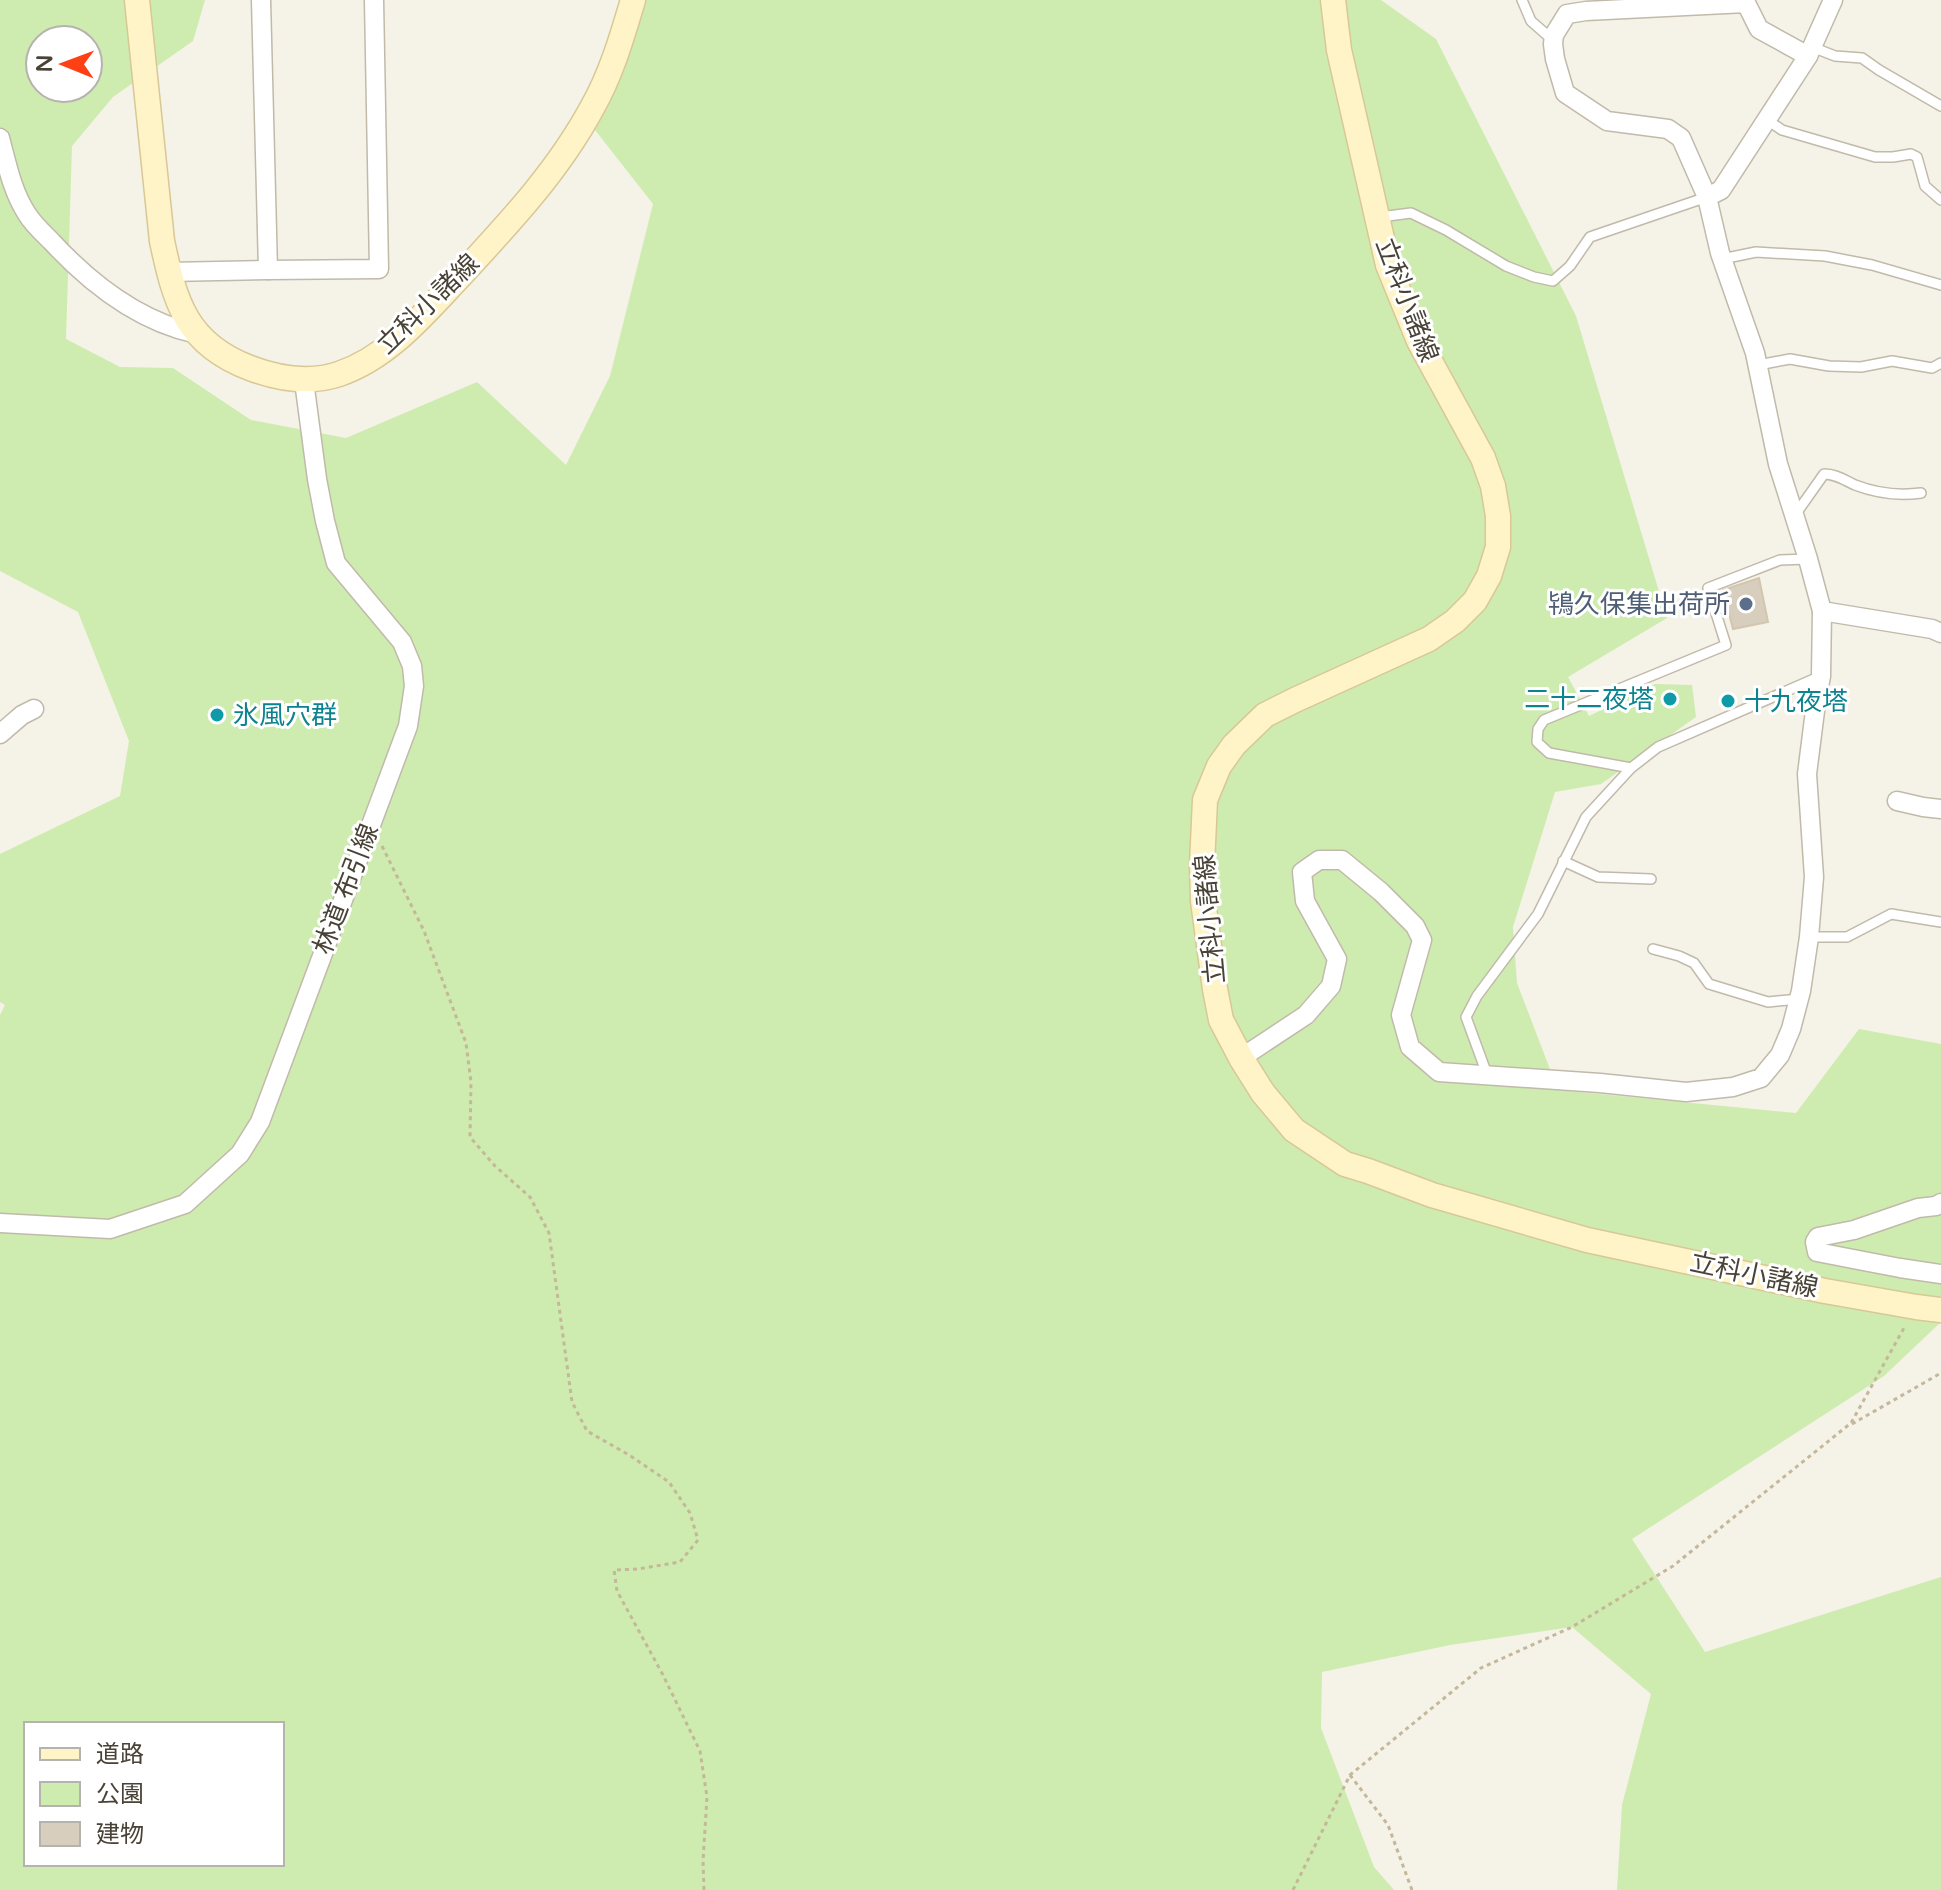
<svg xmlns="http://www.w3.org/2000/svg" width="1941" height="1890" font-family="'Varela Round','Noto Sans JP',sans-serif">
  <rect width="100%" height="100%" fill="#f5f2e8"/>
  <!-- green -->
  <path fill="#ceecaf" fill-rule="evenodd" d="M0,0H205L193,41L113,97L72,146L66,339L120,367L173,368L251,420L346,438L477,382L566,465L610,376L653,204L595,130C617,89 631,44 643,0H1381L1436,39L1576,316L1667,618L1568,677L1589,716L1655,684L1692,685L1696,717L1601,784L1555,792L1513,927L1517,983L1558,1090L1796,1113L1859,1029L1941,1044V1322L1884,1376L1632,1539L1705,1652L1941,1577V1890H1617L1622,1805L1651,1694L1572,1627L1450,1645L1322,1672L1321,1728L1374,1867L1394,1890H0V1015L5,1005L0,1002V854L120,796L129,741L78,612L0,571ZM40,40H88V88H40ZM26,1724H282V1864H26Z"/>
  <!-- building -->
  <path fill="#d7cebd" stroke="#d3c6af" stroke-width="2" d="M1759,578L1768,622L1733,629L1723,590Z"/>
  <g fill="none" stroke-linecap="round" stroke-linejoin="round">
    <!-- lane casing -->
    <g stroke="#c1baaa" stroke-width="12">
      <g id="lane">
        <path d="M1522,0L1531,21L1547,35H1554"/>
        <path d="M1812,47L1835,56L1862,58L1879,70L1941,106"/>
        <path d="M1766,119L1782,130L1875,157H1893L1911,154L1917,157L1925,186L1941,200"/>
        <path d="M1380,217L1411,213L1446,230L1506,266L1534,277L1553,281L1570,266L1590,237L1707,197"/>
        <path d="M1722,259L1756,252L1825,256L1872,265L1941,285"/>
        <path d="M1758,365L1790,359L1829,366L1861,367L1892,361L1932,368L1941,363"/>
        <path d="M1795,515L1824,474C1836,474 1844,480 1855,485C1876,493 1899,496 1921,493"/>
        <path d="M1631,768L1549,753L1537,742L1538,729L1544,720L1726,645L1708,588L1780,560L1808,559"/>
        <path d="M1563,861L1598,877L1651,879"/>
        <path d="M1809,937H1847L1891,914L1941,922"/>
        <path d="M1653,949L1679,956L1694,963L1709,984L1768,1002L1799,999"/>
        <path d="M1488,1077L1466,1017L1477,996L1538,914L1586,817L1631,768L1658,747L1821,676"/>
      </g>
    </g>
    <!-- street casing -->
    <g stroke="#c1baaa" stroke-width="21">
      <g id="street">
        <path d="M261,0L268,270L379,269L374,0"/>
        <path d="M0,138C7,164 12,191 27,214C33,224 43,233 52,242C90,283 140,322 197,334"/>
        <path d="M1707,197L1681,138L1668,129L1607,121L1565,93L1555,59L1553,44L1554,35L1567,14L1586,11L1746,3L1759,29L1808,56"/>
        <path d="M168,272L268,270"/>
        <path d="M1822,611L1932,629L1941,633"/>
        <path d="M0,734L22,715L34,709"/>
        <path d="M1897,801L1923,807L1941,809"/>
        <path d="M1241,1058L1306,1015L1331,986L1337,959L1305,901L1302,872L1319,860H1342L1381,892L1415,926L1422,940L1401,1015L1410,1047L1439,1072L1600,1083L1686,1092L1733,1087L1761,1078L1780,1055L1791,1029L1801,991L1809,937L1814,877L1807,774L1816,703L1821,676L1822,611L1808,559L1778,464L1755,353L1720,253L1707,197L1721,190L1808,56L1833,0"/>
        <path d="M1941,1203L1936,1206L1918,1208L1854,1230L1818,1237L1815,1242L1817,1252L1900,1268L1941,1274"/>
        <path d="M0,1223L110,1229L185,1204L240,1154L260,1122L408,726L414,686L412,666L402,642L336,563L325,521L317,479L304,381"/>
      </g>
    </g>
    <!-- secondary casing -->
    <g stroke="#d8c895" stroke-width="27">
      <g id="secondary">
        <path d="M137,0L162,241C175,302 186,344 250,368C279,379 309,384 339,374C389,357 425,313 461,275C509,223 558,171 592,108C611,75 622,37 633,0"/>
        <path d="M1333,0L1339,50L1388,265L1419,341L1483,458L1493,486L1498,516V547L1489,576L1475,601L1455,621L1429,639L1295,700L1265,715L1234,745L1219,766L1205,800L1202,865L1203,901L1215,989L1221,1020L1241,1058L1263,1093L1294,1130L1345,1164L1368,1171L1432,1195L1587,1240L1825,1291L1916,1307L1941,1310"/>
      </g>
    </g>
    <!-- path -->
    <g stroke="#c4b79a" stroke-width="3" stroke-dasharray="4 4" stroke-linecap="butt">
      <path d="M382,846L424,931L466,1043L471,1082L470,1137L495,1166L530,1197L549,1233L572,1402L587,1431L629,1455L669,1482L690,1513L698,1540L680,1562L638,1569L614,1570L617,1591L663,1675L700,1751L707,1797L703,1861L704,1890"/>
      <path d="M1852,1424L1941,1373"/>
      <path d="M1350,1775L1388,1825L1412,1890"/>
      <path d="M1293,1890L1350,1775L1481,1668L1572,1627L1673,1566L1851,1423L1904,1328"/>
    </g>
    <!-- lane -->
    <use href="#lane" stroke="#fff" stroke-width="9"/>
    <!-- street -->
    <use href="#street" stroke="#fff" stroke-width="18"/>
    <!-- secondary -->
    <use href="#secondary" stroke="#fff4c8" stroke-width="24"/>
  </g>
  <!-- markers -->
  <circle fill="#5c6f8a" stroke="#fff" stroke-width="3" cx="1746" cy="604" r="8"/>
  <g fill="#0f9aa8" stroke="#fff" stroke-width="3">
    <circle cx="1670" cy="699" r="8"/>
    <circle cx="1728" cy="701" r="8"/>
    <circle cx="217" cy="715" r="8"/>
  </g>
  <g text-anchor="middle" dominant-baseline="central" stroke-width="6" stroke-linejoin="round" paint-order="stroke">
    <!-- street labels -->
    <g font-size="26" fill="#494236" stroke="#fff">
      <text transform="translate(1407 300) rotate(69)">立科小諸線</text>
      <text transform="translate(428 304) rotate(-44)">立科小諸線</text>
      <text transform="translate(346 889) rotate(-69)">林道 布引線</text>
      <text transform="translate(1210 919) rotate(-95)">立科小諸線</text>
      <text transform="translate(1754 1275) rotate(12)">立科小諸線</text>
    </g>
    <!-- service labels -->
    <g font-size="26" fill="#4e5e75" stroke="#fff" text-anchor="end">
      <text x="1730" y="604">鴇久保集出荷所</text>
    </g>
    <!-- culture labels -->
    <g font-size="26" fill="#0d838f" stroke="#fff" text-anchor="start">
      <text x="1654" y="699" text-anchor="end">二十二夜塔</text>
      <text x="1744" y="701">十九夜塔</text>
      <text x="233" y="715">氷風穴群</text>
    </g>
  </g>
  <!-- legend -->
  <rect x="24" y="1722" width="260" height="144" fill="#ffffff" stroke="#b6b3af" stroke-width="2"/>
  <rect x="40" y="1748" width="40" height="12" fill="#fff4c8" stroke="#b6b3af" stroke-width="2"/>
  <text x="96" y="1762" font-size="24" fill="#494236">道路</text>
  <rect x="40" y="1782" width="40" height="24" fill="#ceecaf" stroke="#b6b3af" stroke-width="2"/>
  <text x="96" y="1802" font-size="24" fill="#494236">公園</text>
  <rect x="40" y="1822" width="40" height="24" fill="#d7cebd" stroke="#b6b3af" stroke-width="2"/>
  <text x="96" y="1842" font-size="24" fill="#494236">建物</text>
  <!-- north arrow -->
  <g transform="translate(64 64) rotate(271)"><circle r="38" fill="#ffffff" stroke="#b6b3af" stroke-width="2"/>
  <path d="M0-6L14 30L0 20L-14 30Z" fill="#ff4015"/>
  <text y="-12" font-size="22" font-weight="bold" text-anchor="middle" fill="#494236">N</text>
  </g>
</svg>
